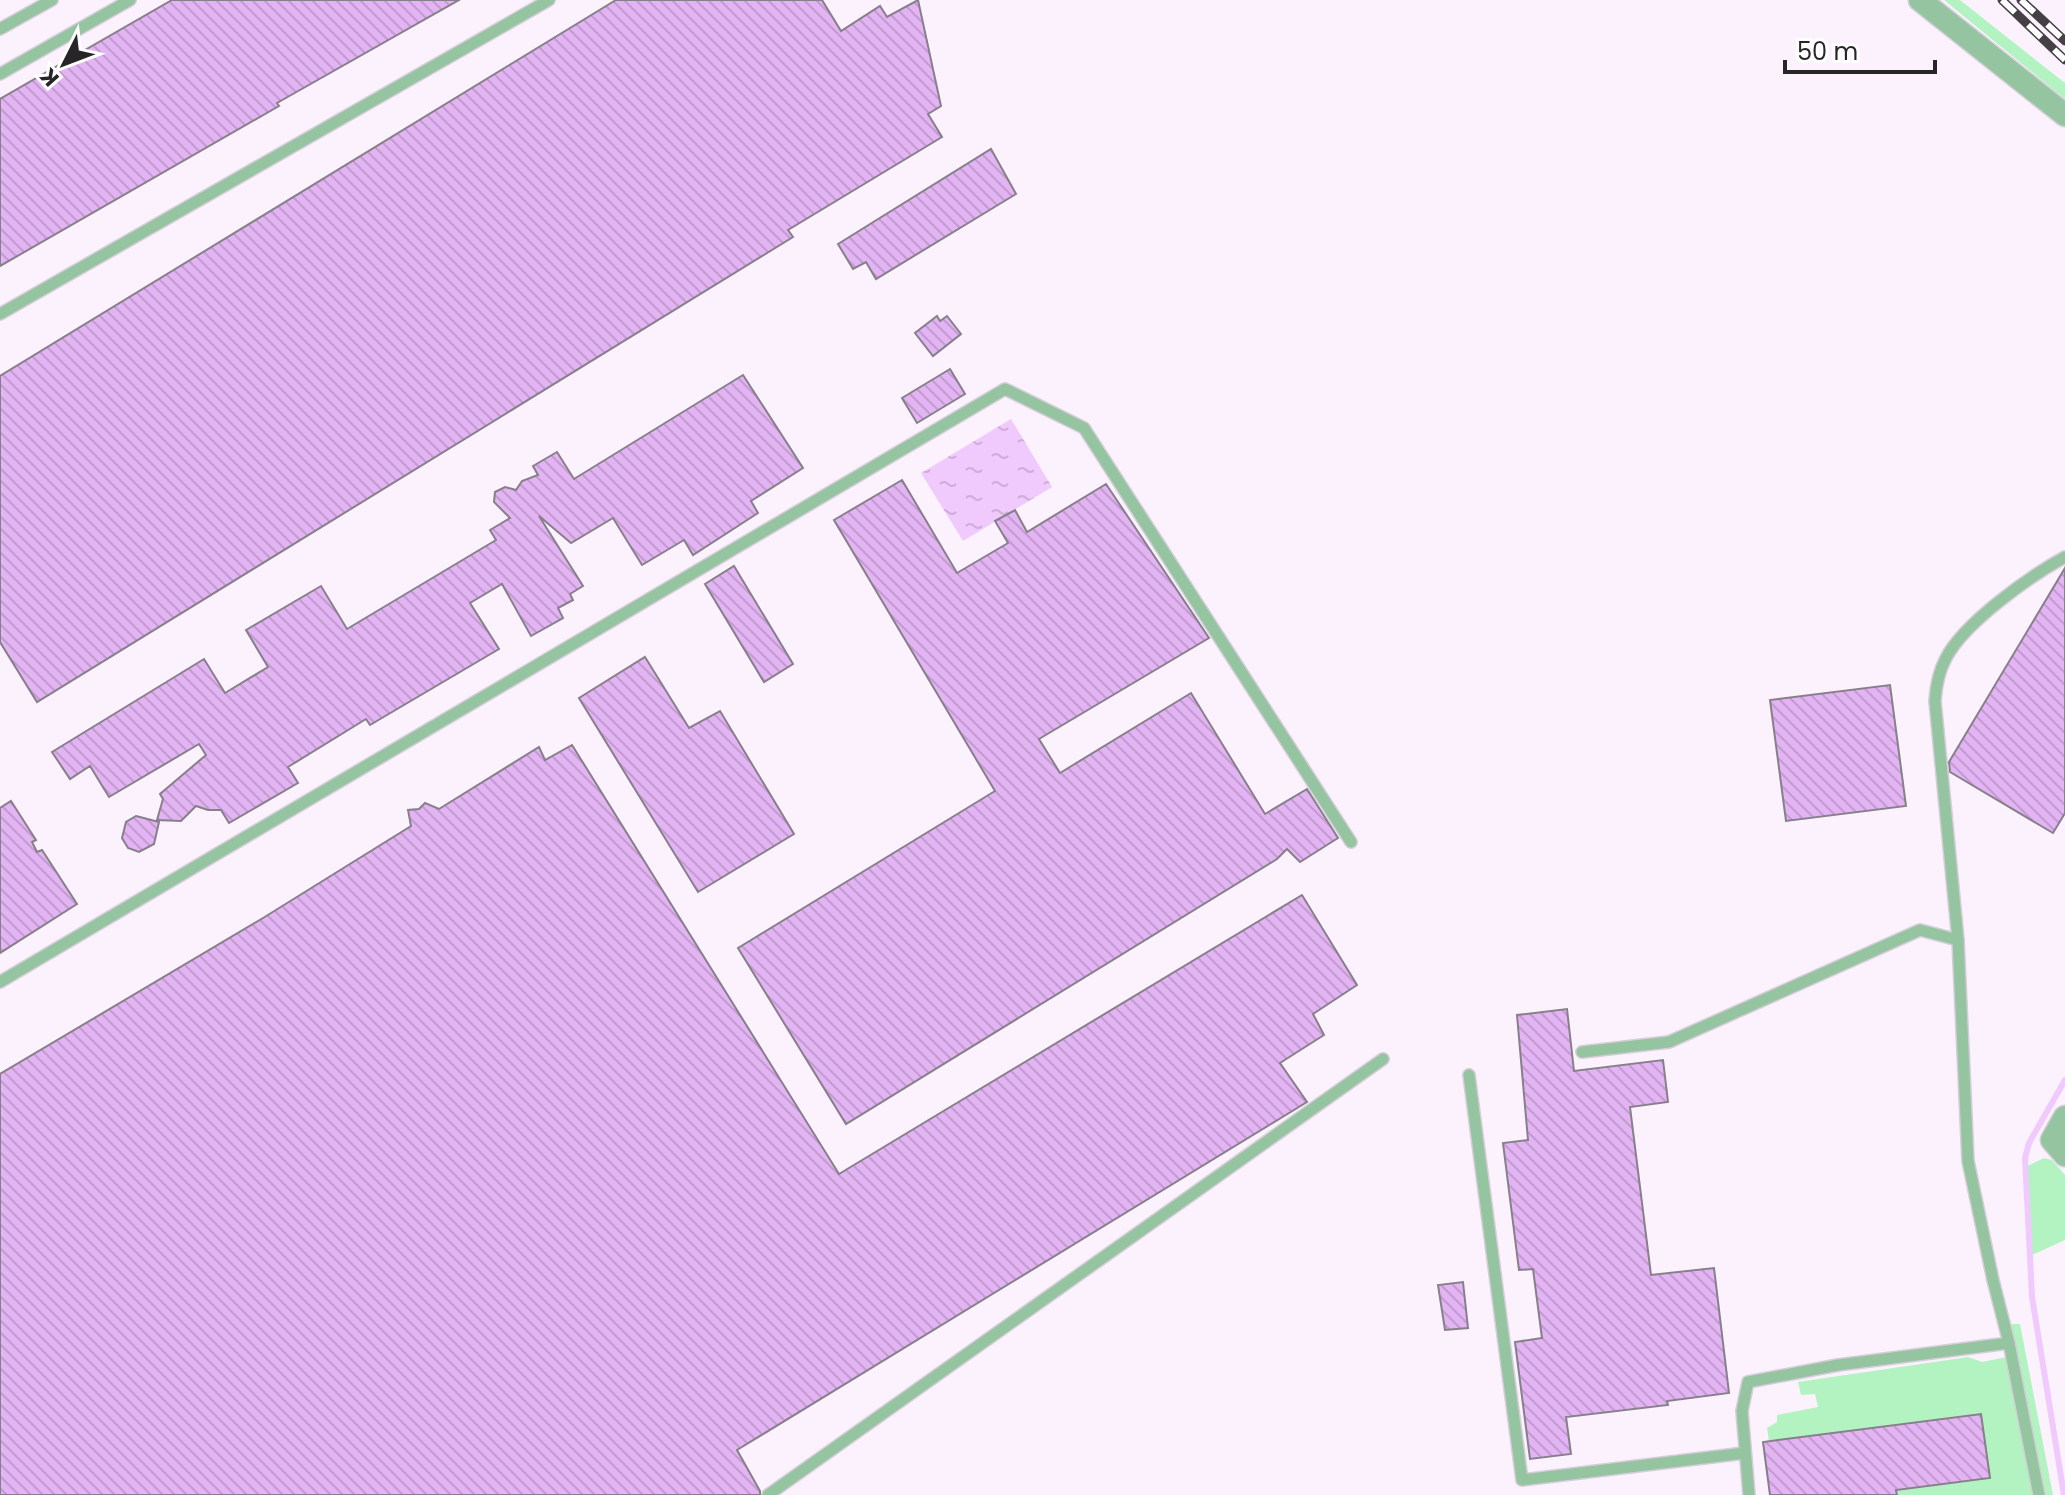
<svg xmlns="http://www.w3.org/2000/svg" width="2065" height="1495" font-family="Poppins,sans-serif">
  <defs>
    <pattern id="water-ripples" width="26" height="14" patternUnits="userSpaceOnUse" patternTransform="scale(2)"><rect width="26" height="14" fill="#f0cafd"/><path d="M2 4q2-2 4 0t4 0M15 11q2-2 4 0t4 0" fill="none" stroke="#ceadd9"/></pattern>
    <pattern id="building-back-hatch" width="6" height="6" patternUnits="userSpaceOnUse" patternTransform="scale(2)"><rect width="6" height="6" fill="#e3b4f3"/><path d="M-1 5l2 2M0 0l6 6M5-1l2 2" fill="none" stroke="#c39bd0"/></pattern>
  </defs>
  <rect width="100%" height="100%" fill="#fbf2fe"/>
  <!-- grass -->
  <g fill="#b3f3c2">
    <path d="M1944,0H1960L2065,83V99Z"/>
    <path d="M2044,1158L2052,1160L2065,1175V1240L2030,1256L2025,1167Z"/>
    <path d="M2011,1324H2020L2053,1495H2044Z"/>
    <path d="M1968,1357L1982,1362L2007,1357L2034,1495H1897L1896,1490L1769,1441L1767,1428L1777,1422V1415L1818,1407L1815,1394L1801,1395L1798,1382Z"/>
  </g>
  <!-- water -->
  <path fill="url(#water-ripples)" d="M1011,419L1052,487L963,541L921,473Z"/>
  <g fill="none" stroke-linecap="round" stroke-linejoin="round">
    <!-- stream -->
    <path stroke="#f0cafd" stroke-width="6" d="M2064,1495L2032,1297L2025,1158L2029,1143L2065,1080"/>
  </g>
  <!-- building -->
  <g fill="url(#building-back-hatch)" stroke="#877f8a" stroke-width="2">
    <path d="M172,0H459L277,103L279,106L0,266V99Z"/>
    <path d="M616,0H822L841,31L880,6L887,17L918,0L941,106L928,114L942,137L788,230L793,237L37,702L0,642V376Z"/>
    <path d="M991,149L1016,194L876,279L866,262L853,269L838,244Z"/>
    <path d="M937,316L940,321L947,316L961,334L933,356L915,333Z"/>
    <path d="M950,369L965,394L917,423L902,398Z"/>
    <path d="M743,375L803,468L751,501L758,513L693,555L684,540L642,565L613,518L571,543L539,516L583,586L570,594L573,600L558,608L563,618L531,636L502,584L470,603L499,649L370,725L366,719L288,767L298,783L229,823L221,810H208L196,806L181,821L157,820L163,799L160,794L206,755L199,744L109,797L90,766L70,779L52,752L204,659L225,693L268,667L246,630L321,586L347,629L496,540L490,530L510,518L494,502L495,492L505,487L516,490L522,481L538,475L533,466L557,452L574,479Z"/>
    <path d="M902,480L957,573L1008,543L995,521L1015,510L1027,532L1106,484L1209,638L1039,739L1060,773L1191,693L1265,814L1307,789L1338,838L1300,862L1287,849L1277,859L846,1124L738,948L995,791L834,520Z"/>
    <path d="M734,566L793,664L764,682L705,584Z"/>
    <path d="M2065,568V813L2053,833L1950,772L1949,762Z"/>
    <path d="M645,657L689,728L720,711L794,834L698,892L579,698Z"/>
    <path d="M1890,685L1906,806L1786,821L1770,700Z"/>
    <path d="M572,745L839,1174L1302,895L1357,985L1313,1014L1324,1035L1280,1063L1307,1102L737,1450L760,1491V1495H0V1074L263,918L411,826L408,810L419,809L425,803L439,809L539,747L545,760Z"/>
    <path d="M11,801L36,840L32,842L37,852L42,850L77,904L0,953V808Z"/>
    <path d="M136,816L159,822L154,844L139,852L128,848L122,838L126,822Z"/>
    <path d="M1567,1009L1574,1071L1663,1060L1668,1102L1630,1107L1651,1275L1714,1268L1729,1393L1667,1401L1668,1405L1566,1417L1571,1454L1530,1459L1515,1342L1542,1338L1533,1269L1519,1270L1503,1143L1528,1140L1517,1015Z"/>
    <path d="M1463,1282L1468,1328L1445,1330L1438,1285Z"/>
    <path d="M1981,1414L1990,1478L1896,1490L1897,1495H1770L1763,1442Z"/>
  </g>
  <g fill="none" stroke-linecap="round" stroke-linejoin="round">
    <!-- service casing -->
    <g stroke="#d5cdd8" stroke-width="14">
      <g id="service">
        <path d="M0,29L52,0"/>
        <path d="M0,74L130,0"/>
        <path d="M0,314L549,0"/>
        <path d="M0,982L1005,389L1084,428L1351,842"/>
        <path d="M1582,1052L1669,1042L1920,930L1958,940"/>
        <path d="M1469,1075L1522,1480L1745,1453"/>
        <path d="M2009,1343L2039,1495"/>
        <path d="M768,1495L1383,1059"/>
        <path d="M1749,1495L1742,1411L1748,1382L1838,1365L2009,1343L1993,1280L1968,1161L1958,940L1935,701C1936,686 1939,671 1946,658C1964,623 2030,576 2065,557"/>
      </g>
    </g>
    <!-- minor casing -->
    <g stroke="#d5cdd8" stroke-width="25">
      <g id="minor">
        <path d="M1920,0L2065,115"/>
        <path d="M2065,1117L2052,1140L2065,1155"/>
      </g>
    </g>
    <!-- service -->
    <use href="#service" stroke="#95c4a0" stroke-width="11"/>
    <!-- minor -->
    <use href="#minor" stroke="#95c4a0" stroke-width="22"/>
    <!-- rail casing -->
    <g stroke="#444045" stroke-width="9">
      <g id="rail">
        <path d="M2002,0L2065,60"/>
        <path d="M2021,0L2065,41"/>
      </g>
    </g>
    <!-- rail -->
    <use href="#rail" stroke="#fff" stroke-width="6" stroke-dasharray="18" stroke-linecap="butt"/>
  </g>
  <!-- north arrow -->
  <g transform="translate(64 64) rotate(228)" stroke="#ffffff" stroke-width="6" paint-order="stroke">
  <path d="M0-6L14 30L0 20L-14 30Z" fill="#282529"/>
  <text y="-12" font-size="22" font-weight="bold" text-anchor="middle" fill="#282529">K</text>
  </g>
  <!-- scale -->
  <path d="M1785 60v12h150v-12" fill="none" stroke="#282529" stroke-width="4"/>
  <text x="1797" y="60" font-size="24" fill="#282529" stroke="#ffffff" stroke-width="6" paint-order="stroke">50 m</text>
</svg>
